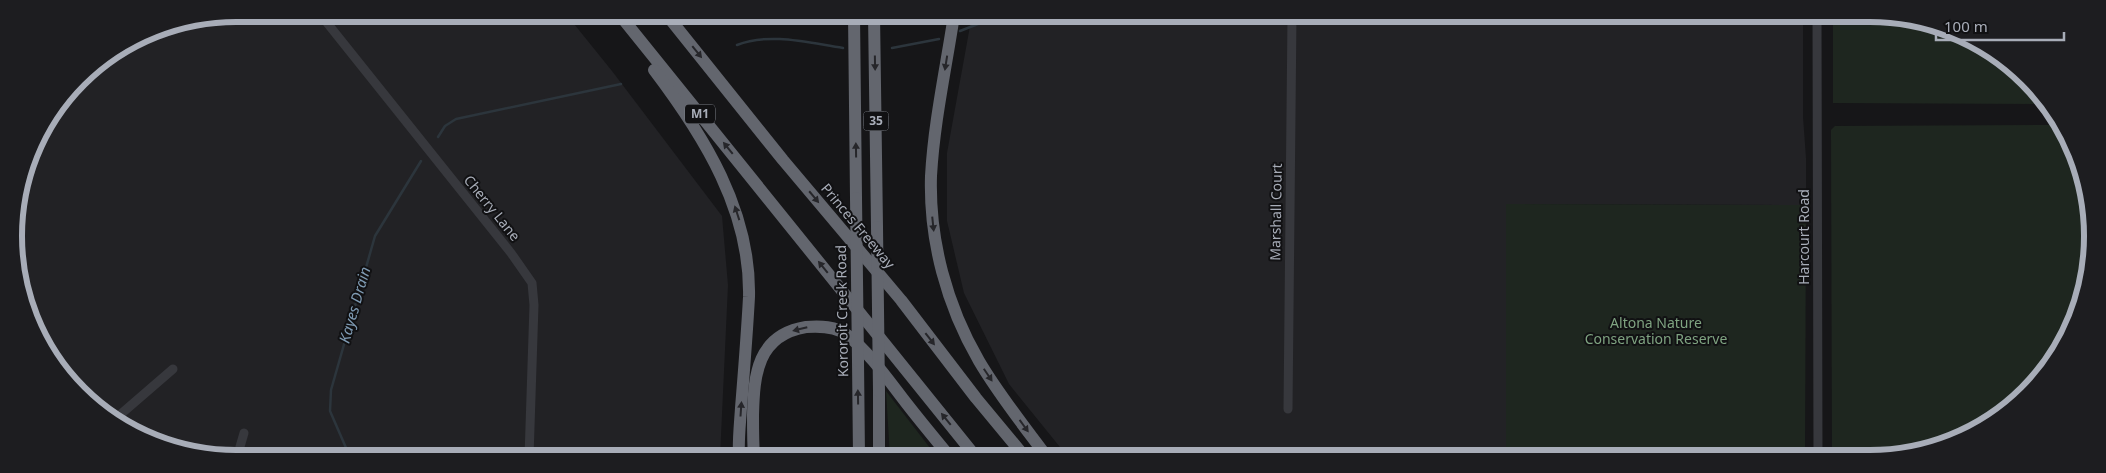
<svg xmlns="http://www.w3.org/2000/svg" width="2106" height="473" font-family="'Noto Sans',sans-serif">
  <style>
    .built { fill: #222225 }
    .green { fill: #1e261f }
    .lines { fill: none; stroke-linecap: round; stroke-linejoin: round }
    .stream { stroke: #2c353c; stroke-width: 2.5 }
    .minor { stroke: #37383d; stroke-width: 9 }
    .highway { stroke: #63666e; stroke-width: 12 }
    .highway-bridge { stroke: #63666e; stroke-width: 12 }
    .oneway { fill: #26262a }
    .labels { text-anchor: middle; stroke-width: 4; stroke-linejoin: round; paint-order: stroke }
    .shield { fill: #111113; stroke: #7b7e86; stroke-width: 1 }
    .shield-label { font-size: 12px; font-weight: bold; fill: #a8adb8 }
    .street-label { font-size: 14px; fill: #a8adb8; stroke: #111113 }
    .park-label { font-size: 14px; fill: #7fa381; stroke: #111113 }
    .water-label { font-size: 15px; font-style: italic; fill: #7f9bb3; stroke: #111113 }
    .rim { fill: none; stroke: #a8adb8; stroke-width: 6 }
  </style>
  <rect width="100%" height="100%" fill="#161618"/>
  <g class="built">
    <polygon points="237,14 566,14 612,71 722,216 728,285 720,457 207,457 125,430 60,372 25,308 14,222 37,138 89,69 152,31"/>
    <polygon points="972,15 1803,16 1803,117 1806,158 1806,205 1506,204 1506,457 1068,457 1009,384 964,293 947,221 947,153"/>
  </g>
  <g class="green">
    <polygon points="1833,16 1899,16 1981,44 2048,104 1833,103"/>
    <polygon points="2058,125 2085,179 2090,266 2069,335 2027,394 1968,436 1898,457 1832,457 1831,130 1835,126"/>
    <polygon points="1506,204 1806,205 1805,457 1506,457"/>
    <polygon points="886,391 937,457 890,457"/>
  </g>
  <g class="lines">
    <g class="stream">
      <polyline points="960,31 1001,15"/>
      <path d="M737 45C770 32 809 43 843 48"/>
      <polyline points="892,48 939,39"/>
      <polyline points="438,137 445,126 456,119 621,84"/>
      <polyline points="350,457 330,411 331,390 375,236 421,161"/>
    </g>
    <g class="minor">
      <polyline points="320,14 511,253 532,283 534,305 529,457"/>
      <polyline points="1817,16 1818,457"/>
      <polyline points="1288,409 1292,15"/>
      <polyline points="114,420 173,369"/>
      <polyline points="237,457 244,433"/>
    </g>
    <g class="highway">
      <polyline points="619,14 976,457"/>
      <polyline points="666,14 783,160 901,300 976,398 1025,457"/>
      <polyline points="854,14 856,198"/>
      <polyline points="874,14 877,227"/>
      <path d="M954 15C946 68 934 122 931 176 929 241 947 306 979 361 999 395 1024 426 1047 457"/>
      <path d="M654 70C704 136 751 211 749 297 747 334 744 371 741 408 740 424 738 441 739 457"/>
      <polyline points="858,361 859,457"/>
      <polyline points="879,391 879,457"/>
      <path d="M754 457C753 443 753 429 753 415 754 375 757 335 806 327 820 326 836 326 847 335 870 353 889 381 907 404 921 422 936 440 950 457"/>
    </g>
    <g class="highway-bridge">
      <polyline points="856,198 858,361"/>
      <polyline points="877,227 879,391"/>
    </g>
  </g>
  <defs><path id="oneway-solid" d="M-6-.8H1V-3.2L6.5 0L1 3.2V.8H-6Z" transform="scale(1.25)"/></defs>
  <g class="oneway">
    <use href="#oneway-solid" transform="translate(697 52) rotate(51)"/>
    <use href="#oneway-solid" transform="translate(875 63) rotate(89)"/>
    <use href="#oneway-solid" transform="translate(946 63) rotate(99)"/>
    <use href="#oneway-solid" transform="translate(728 148) rotate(-129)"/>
    <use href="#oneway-solid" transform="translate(856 150) rotate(-91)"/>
    <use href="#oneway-solid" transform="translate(814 197) rotate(50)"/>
    <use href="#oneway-solid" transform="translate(737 213) rotate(-108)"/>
    <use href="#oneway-solid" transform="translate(933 224) rotate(84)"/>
    <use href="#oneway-solid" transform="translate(823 267) rotate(-129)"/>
    <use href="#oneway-solid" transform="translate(800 329) rotate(166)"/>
    <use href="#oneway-solid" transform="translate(930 339) rotate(52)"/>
    <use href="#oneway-solid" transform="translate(988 375) rotate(56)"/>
    <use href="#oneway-solid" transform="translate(858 397) rotate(-91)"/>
    <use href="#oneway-solid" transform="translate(741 409) rotate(-86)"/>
    <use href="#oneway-solid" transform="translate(946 419) rotate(-129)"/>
    <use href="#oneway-solid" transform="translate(1024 426) rotate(54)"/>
  </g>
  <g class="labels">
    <g class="shield">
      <rect x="685" y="104.5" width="30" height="19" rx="4"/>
      <rect x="863.5" y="111.5" width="25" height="19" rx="4"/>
    </g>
    <g class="shield-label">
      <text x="700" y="118">M1</text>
      <text x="876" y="125">35</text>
    </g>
    <g class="street-label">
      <text transform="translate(492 208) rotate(51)" y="5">Cherry Lane</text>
      <text transform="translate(1276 212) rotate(-89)" y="5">Marshall Court</text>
      <text transform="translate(858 226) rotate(50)" y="5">Princes Freeway</text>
      <text transform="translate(1804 237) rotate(-90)" y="5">Harcourt Road</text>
      <text transform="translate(842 311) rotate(-91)" y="5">Kororoit Creek Road</text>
    </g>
    <g class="park-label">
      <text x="1656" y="328">Altona Nature<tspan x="1656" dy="16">Conservation Reserve</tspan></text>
    </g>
    <g class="water-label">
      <text transform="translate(355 305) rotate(-74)" y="5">Kayes Drain</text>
    </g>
  </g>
  <path d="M0 0H2106V473H0ZM236 22H1870A214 214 0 0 1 2084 236V236A214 214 0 0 1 1870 450H236A214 214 0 0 1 22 236V236A214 214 0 0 1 236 22Z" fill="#1d1d20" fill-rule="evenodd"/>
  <path class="rim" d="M236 22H1870A214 214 0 0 1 2084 236V236A214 214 0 0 1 1870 450H236A214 214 0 0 1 22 236V236A214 214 0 0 1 236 22Z"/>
  <path d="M1936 32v8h128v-8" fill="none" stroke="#a8adb8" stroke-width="2.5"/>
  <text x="1944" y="32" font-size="15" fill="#a8adb8" stroke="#111113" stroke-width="4" paint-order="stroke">100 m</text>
</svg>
